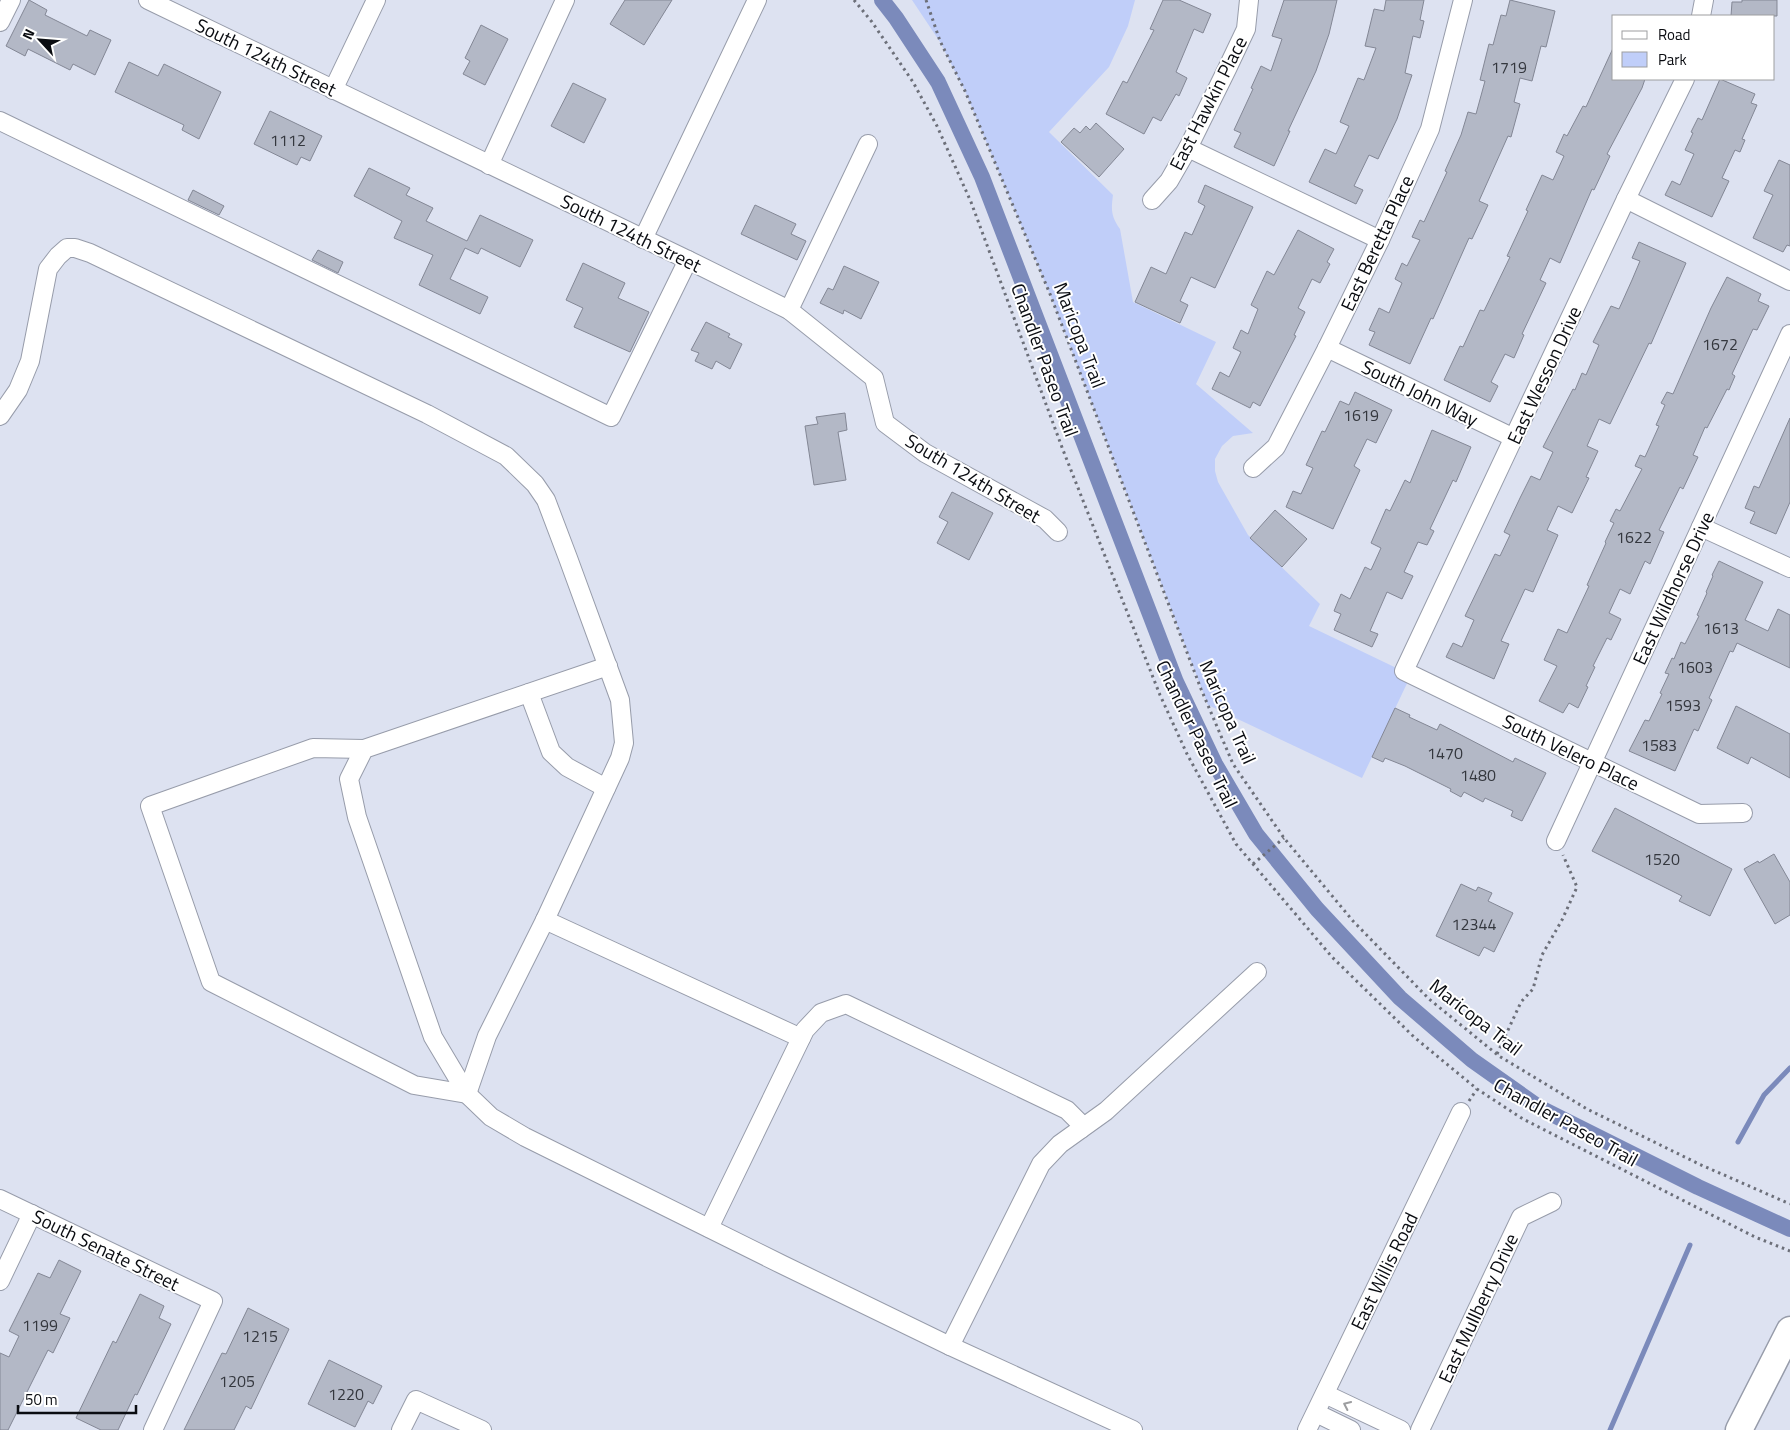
<svg xmlns="http://www.w3.org/2000/svg" width="1790" height="1430" font-family="'Titillium Web',sans-serif">
  <style>
    .green { fill: #c0cef9 }
    .lines { fill: none; stroke-linecap: round; stroke-linejoin: round }
    .stream { stroke: #7b8abb; stroke-width: 5 }
    .canal { stroke: #7b8abb; stroke-width: 16 }
    .building { fill: #b3b8c6; stroke: #838795 }
    .minor-casing { stroke: #979caa; stroke-width: 20 }
    .highway-casing { stroke: #979caa; stroke-width: 29 }
    .path { stroke: #6c6f79; stroke-width: 3; stroke-dasharray: 2.5 4; stroke-linecap: butt }
    .minor { stroke: #fff; stroke-width: 18 }
    .highway { stroke: #fff; stroke-width: 26 }
    .oneway { stroke: #9d9ea0 }
    .labels { text-anchor: middle; stroke-width: 4; stroke-linejoin: round; paint-order: stroke }
    .number-label { font-size: 16px; fill: #34373e }
    .street-label { font-size: 19px; fill: #0a0c11; stroke: #fff }
  </style>
  <rect width="100%" height="100%" fill="#dde2f1"/>
  <path class="green" d="M912 0H1135L1128 26 1109 67 1049 132 1113 195C1111 210 1111 216 1120 229L1133 302 1216 342 1196 384 1253 433 1233 436 1222 446 1215 459V471L1218 482 1248 535 1320 604 1309 626 1411 675 1362 778 1208 705 1050 294 965 91 940 42Z"/>
  <g class="lines">
    <g class="stream">
      <polyline points="1738,1142 1764,1095 1790,1068"/>
      <polyline points="1610,1430 1690,1245"/>
    </g>
    <polyline class="canal" points="882,0 896,18 938,82 982,177 1176,682 1215,764 1256,834 1317,909 1400,998 1472,1060 1540,1108 1698,1187 1790,1229"/>
  </g>
  <g class="building">
    <polygon points="29,0 47,10 45,15 87,36 90,30 111,40 95,75 73,64 70,70 28,49 25,56 6,46"/>
    <polygon points="625,0 672,0 644,45 610,24"/>
    <polygon points="1163,0 1179,0 1211,14 1203,33 1194,29 1176,72 1187,78 1179,96 1176,94 1161,121 1153,117 1144,134 1106,114 1123,81 1127,83 1154,30 1150,29"/>
    <polygon points="1284,0 1337,0 1329,34 1316,71 1288,131 1290,131 1274,166 1234,147 1241,133 1234,130 1253,89 1251,88 1261,66 1271,71 1282,39 1272,36"/>
    <polygon points="1386,0 1424,0 1420,20 1424,21 1420,38 1413,36 1405,73 1412,75 1397,119 1378,159 1369,155 1354,186 1363,190 1356,204 1309,182 1325,149 1336,154 1349,126 1340,122 1358,78 1364,80 1376,48 1365,46 1374,9 1384,11"/>
    <polygon points="1510,0 1555,11 1546,47 1541,46 1532,81 1520,78 1514,102 1520,104 1511,137 1508,136 1479,201 1488,205 1472,239 1469,238 1433,319 1431,318 1410,364 1369,345 1375,332 1369,330 1379,308 1389,313 1402,283 1395,279 1402,263 1407,266 1420,240 1412,237 1420,220 1424,222 1447,172 1445,171 1461,135 1468,112 1476,114 1485,81 1480,80 1489,44 1493,45 1501,15 1506,16"/>
    <polygon points="1742,0 1777,0 1777,16 1731,16 1732,2 1742,2"/>
    <polygon points="481,25 508,39 485,85 463,74 470,61 465,58"/>
    <polygon points="1614,46 1614,79 1645,79 1642,88 1607,154 1610,156 1594,190 1592,189 1560,263 1550,258 1540,280 1546,283 1522,334 1524,335 1514,358 1505,354 1491,382 1498,386 1490,402 1444,380 1460,346 1463,347 1480,310 1484,311 1510,257 1507,256 1528,211 1526,210 1542,175 1553,180 1564,156 1556,152 1564,134 1567,136 1583,106 1586,107"/>
    <polygon points="129,62 158,76 164,64 221,92 199,139 182,130 184,125 115,92"/>
    <polygon points="1720,79 1755,94 1751,103 1757,105 1742,139 1745,140 1740,152 1735,150 1722,178 1729,181 1712,217 1665,195 1672,181 1680,185 1694,154 1685,150 1693,133 1691,132 1698,118 1702,120"/>
    <polygon points="573,83 606,99 584,143 551,126"/>
    <polygon points="270,111 322,136 310,161 301,157 297,165 254,144"/>
    <polygon points="1096,123 1124,149 1099,177 1061,142 1074,128 1080,133 1086,126 1090,130"/>
    <polygon points="1779,160 1790,165 1790,246 1787,245 1783,252 1753,238 1773,195 1764,191"/>
    <polygon points="369,168 410,188 406,195 433,208 426,221 467,241 480,215 533,240 520,267 481,248 478,254 465,248 450,279 488,297 480,314 419,285 433,255 394,238 402,221 354,196"/>
    <polygon points="1205,185 1253,207 1215,288 1191,277 1180,301 1188,305 1180,323 1135,302 1151,267 1166,274 1185,232 1192,235 1205,206 1198,202"/>
    <polygon points="193,190 224,206 219,215 188,200"/>
    <polygon points="755,205 796,224 791,234 806,241 797,260 741,234"/>
    <polygon points="1298,230 1334,249 1327,262 1330,264 1320,283 1312,279 1298,308 1305,312 1294,335 1296,336 1260,406 1253,402 1250,408 1212,389 1220,372 1229,377 1241,352 1233,348 1241,330 1248,334 1258,309 1251,305 1267,271 1274,275"/>
    <polygon points="1639,242 1686,263 1651,344 1649,343 1610,424 1599,419 1587,446 1598,451 1586,477 1589,478 1572,513 1558,506 1547,530 1558,535 1533,592 1525,589 1501,641 1509,644 1494,679 1446,657 1453,643 1462,647 1474,620 1465,616 1495,554 1500,556 1510,535 1504,532 1520,498 1531,476 1540,480 1553,452 1543,447 1573,389 1575,390 1582,373 1586,375 1599,345 1593,342 1611,306 1619,309 1632,280 1640,261 1632,258"/>
    <polygon points="318,250 343,262 338,273 312,260"/>
    <polygon points="583,263 625,283 618,298 649,312 630,352 574,327 583,308 566,300"/>
    <polygon points="844,266 879,282 861,319 844,310 843,314 820,303 828,288 833,290"/>
    <polygon points="1727,277 1761,294 1758,301 1769,306 1757,330 1753,329 1732,374 1735,376 1729,390 1727,389 1707,428 1705,427 1693,455 1698,457 1683,489 1680,487 1659,530 1664,532 1650,564 1645,561 1630,594 1620,589 1609,613 1621,619 1611,640 1607,638 1593,666 1595,667 1586,686 1588,687 1578,708 1569,703 1563,713 1539,701 1557,666 1544,660 1558,629 1567,633 1589,586 1587,585 1606,543 1605,542 1614,523 1610,521 1616,509 1620,511 1642,469 1635,466 1640,455 1645,457 1659,426 1656,425 1665,405 1661,403 1667,392 1673,394 1711,308"/>
    <polygon points="706,322 730,334 728,337 742,344 730,369 716,361 712,369 695,361 699,353 691,350"/>
    <polygon points="1355,392 1392,410 1376,443 1367,439 1354,466 1360,470 1333,529 1286,507 1293,491 1301,494 1313,468 1306,465 1322,431 1325,432 1340,401 1349,405"/>
    <polygon points="845,413 847,430 838,432 846,480 814,485 805,426 818,424 816,417"/>
    <polygon points="1790,418 1790,502 1776,534 1750,523 1755,512 1745,508 1754,486 1759,488"/>
    <polygon points="1432,430 1471,447 1456,482 1453,480 1430,529 1434,531 1427,545 1418,542 1404,572 1413,576 1402,599 1387,592 1370,631 1378,634 1372,647 1334,630 1341,614 1334,611 1341,594 1350,599 1365,567 1371,570 1381,548 1371,543 1386,509 1390,511 1405,480 1410,483"/>
    <polygon points="952,492 993,513 969,560 937,543 948,522 939,517"/>
    <polygon points="1275,510 1307,539 1282,567 1250,538"/>
    <polygon points="1719,561 1763,582 1745,620 1768,631 1778,609 1790,615 1790,668 1737,643 1733,652 1730,651 1709,698 1712,700 1698,731 1694,729 1675,771 1629,751 1645,720 1649,721 1662,694 1660,693 1669,674 1665,673 1672,658 1674,659 1681,642 1685,644 1699,616 1697,615 1707,593 1706,592 1713,576 1712,575"/>
    <polygon points="1736,706 1790,734 1790,778 1751,757 1748,764 1717,748"/>
    <polygon points="1395,708 1410,715 1409,717 1437,730 1440,724 1513,762 1515,758 1546,773 1522,821 1511,816 1513,811 1485,798 1483,802 1464,792 1461,797 1450,791 1451,789 1405,766 1385,758 1383,762 1372,757"/>
    <polygon points="1615,808 1732,869 1710,916 1679,901 1682,896 1592,851"/>
    <polygon points="1774,854 1790,882 1790,915 1775,924 1744,869 1758,861 1759,863"/>
    <polygon points="1461,884 1476,891 1478,887 1492,893 1488,901 1513,913 1494,952 1484,947 1479,956 1436,936"/>
    <polygon points="59,1260 81,1271 60,1314 70,1318 53,1353 48,1350 8,1430 0,1430 0,1353 9,1357 19,1336 9,1331 38,1273 50,1278"/>
    <polygon points="140,1294 164,1306 159,1318 171,1324 137,1395 135,1394 118,1430 101,1430 76,1418 113,1341 116,1343"/>
    <polygon points="248,1308 289,1329 251,1409 246,1406 234,1430 184,1430 222,1353 226,1354"/>
    <polygon points="329,1360 382,1386 373,1404 368,1401 355,1427 308,1404"/>
  </g>
  <g class="lines">
    <defs>
      <g id="minor">
        <polyline points="148,0 688,260 789,310 874,378 885,423 925,453 1045,519 1058,532"/>
        <polyline points="1701,16 1704,0"/>
        <polyline points="0,22 11,0"/>
        <polyline points="1685,79 1626,199 1404,671 1699,814 1743,813"/>
        <polyline points="333,90 376,0"/>
        <polyline points="0,121 611,417 688,260"/>
        <polyline points="1188,148 1380,240"/>
        <polyline points="489,165 565,0"/>
        <polyline points="1626,199 1790,281"/>
        <polyline points="1152,200 1169,181 1188,148 1227,69 1246,29 1249,0"/>
        <polyline points="643,239 757,0"/>
        <polyline points="789,310 868,144"/>
        <polyline points="1327,348 1514,438"/>
        <polyline points="0,416 18,390 30,361 48,269 58,256 67,248 75,248 90,253 427,414 506,456 535,484 546,500 568,558 620,700 624,743 620,758 545,920 487,1036 467,1094 414,1085 211,982 150,806 313,748 364,749"/>
        <polyline points="1253,468 1276,447 1327,348 1380,240 1430,129 1463,0"/>
        <polyline points="1701,527 1790,568"/>
        <polyline points="608,666 364,749 349,779 357,817 433,1037 467,1094 491,1117 525,1137 783,1265 950,1346 1133,1430"/>
        <polyline points="529,693 551,752 567,767 606,788"/>
        <polyline points="1556,841 1790,334"/>
        <polyline points="545,920 801,1038"/>
        <polyline points="0,1199 213,1301 153,1430"/>
        <polyline points="709,1228 805,1030 821,1013 846,1004 1067,1110 1079,1122 1081,1129"/>
        <polyline points="0,1281 32,1214"/>
        <polyline points="950,1346 1041,1164 1060,1144 1106,1111 1257,972"/>
        <polyline points="1325,1394 1401,1430"/>
        <polyline points="1316,1413 1351,1430"/>
        <polyline points="401,1430 416,1400 482,1430"/>
        <polyline points="1307,1430 1461,1112"/>
        <polyline points="1420,1430 1521,1217 1552,1202"/>
      </g>
      <polyline id="highway" points="1739,1430 1790,1330"/>
    </defs>
    <use href="#minor" class="minor-casing"/>
    <use href="#highway" class="highway-casing"/>
    <g class="path">
      <polyline points="854,0 872,22 913,82 937,126 971,202 1063,450 1160,695 1187,754 1236,844 1332,957 1414,1037 1477,1089 1523,1119 1755,1237 1790,1251"/>
      <polyline points="926,0 940,41 965,91 1050,294 1201,689 1233,764 1284,838 1353,921 1429,999 1499,1056 1587,1109 1699,1164 1790,1204"/>
      <polyline points="1253,864 1284,838"/>
      <polyline points="1497,1054 1521,1002 1533,989 1542,955 1562,920 1577,887 1563,855"/>
      <polyline points="1469,1101 1477,1089"/>
    </g>
    <use href="#minor" class="minor"/>
    <use href="#highway" class="highway"/>
  </g>
  <defs><path id="oneway-chevron" d="M-2-3.5L2.5 0L-2 3.5" fill="none" stroke-width="1.6" stroke-linecap="round" stroke-linejoin="round" transform="scale(1.25)"/></defs>
  <use class="oneway" href="#oneway-chevron" transform="translate(1347 1405) rotate(-155)"/>
  <g class="labels">
    <g class="number-label">
      <text x="1509" y="73">1719</text>
      <text x="288" y="146">1112</text>
      <text x="1720" y="350">1672</text>
      <text x="1361" y="421">1619</text>
      <text x="1634" y="543">1622</text>
      <text x="1721" y="634">1613</text>
      <text x="1695" y="673">1603</text>
      <text x="1683" y="711">1593</text>
      <text x="1659" y="751">1583</text>
      <text x="1445" y="759">1470</text>
      <text x="1478" y="781">1480</text>
      <text x="1662" y="865">1520</text>
      <text x="1474" y="930">12344</text>
      <text x="40" y="1331">1199</text>
      <text x="260" y="1342">1215</text>
      <text x="237" y="1387">1205</text>
      <text x="346" y="1400">1220</text>
    </g>
    <g class="street-label">
      <text transform="translate(266 57) rotate(26)" y="7">South 124th Street</text>
      <text transform="translate(1208 103) rotate(-63)" y="7">East Hawkin Place</text>
      <text transform="translate(631 233) rotate(26)" y="7">South 124th Street</text>
      <text transform="translate(1377 243) rotate(-65)" y="7">East Beretta Place</text>
      <text transform="translate(1080 335) rotate(69)" y="7">Maricopa Trail</text>
      <text transform="translate(1045 360) rotate(70)" y="7">Chandler Paseo Trail</text>
      <text transform="translate(1544 375) rotate(-65)" y="7">East Wesson Drive</text>
      <text transform="translate(1420 393) rotate(26)" y="7">South John Way</text>
      <text transform="translate(973 478) rotate(31)" y="7">South 124th Street</text>
      <text transform="translate(1673 588) rotate(-65)" y="7">East Wildhorse Drive</text>
      <text transform="translate(1228 712) rotate(66)" y="7">Maricopa Trail</text>
      <text transform="translate(1197 734) rotate(64)" y="7">Chandler Paseo Trail</text>
      <text transform="translate(1571 752) rotate(26)" y="7">South Velero Place</text>
      <text transform="translate(1476 1017) rotate(38)" y="7">Maricopa Trail</text>
      <text transform="translate(1566 1122) rotate(29)" y="7">Chandler Paseo Trail</text>
      <text transform="translate(106 1250) rotate(26)" y="7">South Senate Street</text>
      <text transform="translate(1384 1271) rotate(-64)" y="7">East Willis Road</text>
      <text transform="translate(1478 1308) rotate(-65)" y="7">East Mullberry Drive</text>
    </g>
  </g>
  <rect x="1612" y="15" width="162" height="65" fill="#ffffff" stroke="#9d9ea0"/>
  <rect x="1622" y="31" width="25" height="8" fill="#ffffff" stroke="#9d9ea0"/>
  <text x="1658" y="40" font-size="15" fill="#0a0c11">Road</text>
  <rect x="1622" y="52" width="25" height="15" fill="#c0cef9" stroke="#9d9ea0"/>
  <text x="1658" y="65" font-size="15" fill="#0a0c11">Park</text>
  <g transform="translate(40 40) rotate(296)" stroke="#ffffff" stroke-width="4" paint-order="stroke">
  <path d="M0-4L9 19L0 12L-9 19Z" fill="#0a0c11"/>
  <text y="-8" font-size="14" font-weight="bold" text-anchor="middle" fill="#0a0c11">N</text>
  </g>
  <path d="M18 1405v8h118v-8" fill="none" stroke="#0a0c11" stroke-width="2.5"/>
  <text x="25" y="1405" font-size="15" fill="#0a0c11" stroke="#ffffff" stroke-width="4" paint-order="stroke">50 m</text>
</svg>
